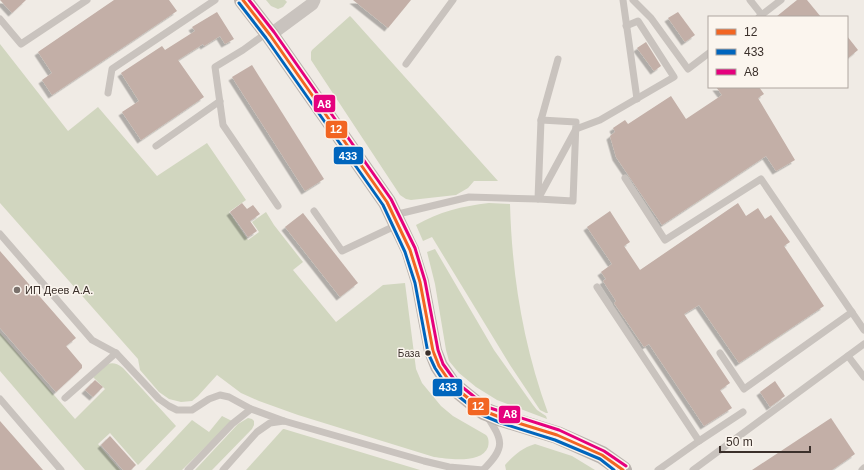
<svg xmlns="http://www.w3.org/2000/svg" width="864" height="470" font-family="Arial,sans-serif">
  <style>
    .green { fill: #d1d6bf }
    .building { fill: #c3afa7; filter: url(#shadow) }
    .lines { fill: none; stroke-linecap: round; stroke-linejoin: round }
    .lane { stroke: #c9c3be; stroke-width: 7 }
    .street { stroke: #c9c3be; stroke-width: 13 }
    .secondary { stroke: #bab3ae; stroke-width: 18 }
    .bus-1-casing { stroke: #fbf5ee; stroke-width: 6 }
    .bus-2-casing { stroke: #fbf5ee; stroke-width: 6 }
    .bus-3-casing { stroke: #fbf5ee; stroke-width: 6 }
    .bus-1 { stroke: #f26522; stroke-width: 3 }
    .bus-2 { stroke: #0065bd; stroke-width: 3 }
    .bus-3 { stroke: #e5007d; stroke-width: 3 }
    .poi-dot { fill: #7a716c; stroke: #fbf5ee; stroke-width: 1.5 }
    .bus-dot { fill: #3b302b; stroke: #fbf5ee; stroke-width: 1.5 }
    .labels { text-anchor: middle; stroke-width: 3; stroke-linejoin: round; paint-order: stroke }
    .bus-label { font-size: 10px; fill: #3b302b; stroke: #fbf5ee; text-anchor: end }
    .poi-label { font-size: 11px; fill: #3b302b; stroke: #fbf5ee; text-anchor: start }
    .line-badge { stroke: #fbf5ee; stroke-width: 1.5 }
    .badge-label { font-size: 11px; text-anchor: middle; font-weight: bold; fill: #fff }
  </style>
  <defs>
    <filter id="shadow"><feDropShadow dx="-3.5" dy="3.5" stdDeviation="0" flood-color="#0004"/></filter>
  </defs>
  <rect width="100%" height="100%" fill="#f0ebe5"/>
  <g class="green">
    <polygon points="266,0 285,0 287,2 283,7 278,9 271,6"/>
    <polygon points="350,16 352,18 498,181 474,181 468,188 456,195 411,200 406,199 400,195 311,60 311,52 312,50"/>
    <path d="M0 44 68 131 98 107 157 176 207 143 246 200 229 212 248 240 259 232 252 222 266 212 274 225 303 262 293 270 336 322 383 285 405 283 416 369 422 383 441 406 453 416 486 435C489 438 489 443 488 447 482 464 448 459 434 457L298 415 259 401 241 393 217 375 198 396 192 401 181 402 169 399 159 392 140 370 138 359 0 203Z"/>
    <path d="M489 203 510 204C512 276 523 344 548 413H546L540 410 510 365 432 237 423 241 416 225C439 212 462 206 489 203Z"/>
    <polygon points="435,249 494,350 533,405 537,410 546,416 547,419 497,400 476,387 459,373 449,361 446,350 435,284 427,252"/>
    <path d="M0 333 75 419 105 389 93 377C104 367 109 357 123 368L176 426 138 465 110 433 98 444 120 470H85L0 371Z"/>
    <polygon points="222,416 232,421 182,470 145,470 192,420 209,432"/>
    <polygon points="248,418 252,419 254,421 254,425 252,429 212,470 195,470 238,424"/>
    <polygon points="283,429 284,429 420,470 246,470"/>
    <path d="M535 444 572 456 595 470H506L505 465C514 455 522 448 535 444Z"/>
  </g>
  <g class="building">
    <polygon points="0,0 26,0 12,13"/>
    <polygon points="114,0 169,0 177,11 52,95 42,80 52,73 38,52"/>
    <polygon points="353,0 411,0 388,28"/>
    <polygon points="797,0 807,0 821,17 776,17"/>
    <polygon points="217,12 234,39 225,44 220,36 204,46 203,44 178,60 204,97 141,140 122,112 139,101 121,73 162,46 165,50 195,31 192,27"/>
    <polygon points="678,12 695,35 685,42 668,18"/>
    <polygon points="847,36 858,50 847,59"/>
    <polygon points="646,42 661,66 654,71 637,48"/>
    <polygon points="252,65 324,179 305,191 232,77"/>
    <polygon points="716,87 759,87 764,94 758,98 795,160 776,171 766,156 662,225 616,157 610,136 615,132 613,128 625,120 628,124 671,96 686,119 722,95"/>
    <polygon points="242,203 247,209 253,205 260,214 250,221 257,231 248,237 230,212"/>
    <polygon points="738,203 746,216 758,208 765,219 771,215 790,242 784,246 824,306 739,363 699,305 684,314 730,383 720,390 732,408 704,426 649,344 644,347 614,303 616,301 603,281 606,279 601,272 612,264 587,227 610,211 630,242 624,246 640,270"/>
    <polygon points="303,213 358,283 340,297 285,227"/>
    <polygon points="0,251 76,338 66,346 82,365 82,368 56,392 0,328"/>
    <polygon points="95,380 103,387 93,397 85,390"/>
    <polygon points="775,381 785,396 770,407 760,392"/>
    <polygon points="831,418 855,454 832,470 752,470"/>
    <polygon points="0,421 43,470 0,470"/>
    <polygon points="110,436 136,465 131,470 123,470 101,445"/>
  </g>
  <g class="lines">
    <g class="lane">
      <polyline points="623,0 637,99"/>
      <polyline points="633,0 651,18 688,69 709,53"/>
      <polyline points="750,0 762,15"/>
      <polyline points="759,17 781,0"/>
      <polyline points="0,19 21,44 87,0"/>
      <polyline points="268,32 243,50 215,67 223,125 278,206"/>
      <polyline points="406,64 453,0"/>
      <polyline points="108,93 112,69 215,0"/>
      <polygon points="541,120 576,122 573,201 538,199"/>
      <polyline points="541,120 558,59"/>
      <polyline points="156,146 220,101"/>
      <polyline points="625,178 665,240 761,179 864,330"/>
      <polyline points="314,211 342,251 397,225"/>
      <polyline points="394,215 469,197 538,199 576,129 600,120 674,77 638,21 626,26"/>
      <polyline points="0,234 92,340 116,353 159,399 169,406 177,410 192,410 209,399 220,395 229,397 251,409"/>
      <polyline points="597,287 699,441 658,470"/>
      <polyline points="720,353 744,389 852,312"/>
      <polyline points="848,356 864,377"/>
      <polyline points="65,398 116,353"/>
      <polyline points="0,399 61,470"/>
      <polyline points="699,441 743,412"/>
      <polyline points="188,470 232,424 251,409 284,421"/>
      <polyline points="223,470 257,432 270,423 284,421 424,461 449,467 483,470"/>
      <path d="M483 470C506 447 503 441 487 416"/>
      <polyline points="693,470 864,344"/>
      <polyline points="862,470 864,468"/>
    </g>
    <polyline class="street" points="270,35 312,4 314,0"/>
    <polyline class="secondary" points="243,0 270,35 387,202 410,250 420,282 433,351 439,366 452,385 484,411 502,418 557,435 602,455 623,470"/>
    <defs>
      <polyline id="bus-1" points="243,0 270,35 387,202 410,250 420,282 433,351 439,366 452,385 484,411 502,418 557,435 602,455 623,470"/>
      <polyline id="bus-2" points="239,3 266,38 383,205 405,252 415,283 428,353 435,368 448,388 482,415 501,423 555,440 600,459 614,470"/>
      <polyline id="bus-3" points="249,0 274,32 391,199 415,248 425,281 438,350 443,364 456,382 487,407 559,430 604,451 626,466"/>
    </defs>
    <use href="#bus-1" class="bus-1-casing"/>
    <use href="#bus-2" class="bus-2-casing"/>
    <use href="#bus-3" class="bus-3-casing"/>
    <use href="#bus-1" class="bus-1"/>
    <use href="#bus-2" class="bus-2"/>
    <use href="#bus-3" class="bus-3"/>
  </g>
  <circle class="poi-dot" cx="17" cy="290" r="4"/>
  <circle class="bus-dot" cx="428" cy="353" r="3.5"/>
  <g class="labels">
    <g class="bus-label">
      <text x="420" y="357">База</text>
    </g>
    <g class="poi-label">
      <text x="25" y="294">ИП Деев А.А.</text>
    </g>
  </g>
  <g class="line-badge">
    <rect x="313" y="94" width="23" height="19" rx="4" fill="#e5007d"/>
    <rect x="325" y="120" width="23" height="19" rx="4" fill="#f26522"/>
    <rect x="333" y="146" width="31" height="19" rx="4" fill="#0065bd"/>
    <rect x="432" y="378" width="31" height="19" rx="4" fill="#0065bd"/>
    <rect x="467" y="397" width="23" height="19" rx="4" fill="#f26522"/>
    <rect x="498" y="405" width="23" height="19" rx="4" fill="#e5007d"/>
  </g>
  <g class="badge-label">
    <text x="324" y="108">А8</text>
    <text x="336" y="133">12</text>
    <text x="348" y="160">433</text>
    <text x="448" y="391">433</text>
    <text x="478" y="410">12</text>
    <text x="510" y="418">А8</text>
  </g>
  <rect x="708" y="16" width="140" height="72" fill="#fbf5ee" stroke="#aea6a0"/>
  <rect x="716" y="29" width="20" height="6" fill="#f26522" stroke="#aea6a0"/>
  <text x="744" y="36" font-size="12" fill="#3b302b">12</text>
  <rect x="716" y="49" width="20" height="6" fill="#0065bd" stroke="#aea6a0"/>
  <text x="744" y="56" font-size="12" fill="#3b302b">433</text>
  <rect x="716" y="69" width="20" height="6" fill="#e5007d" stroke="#aea6a0"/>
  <text x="744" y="76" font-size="12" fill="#3b302b">А8</text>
  <path d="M720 446v6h90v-6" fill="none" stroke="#3b302b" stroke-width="2"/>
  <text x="726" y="446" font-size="12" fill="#3b302b" stroke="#fbf5ee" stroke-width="3" paint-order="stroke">50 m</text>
</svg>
